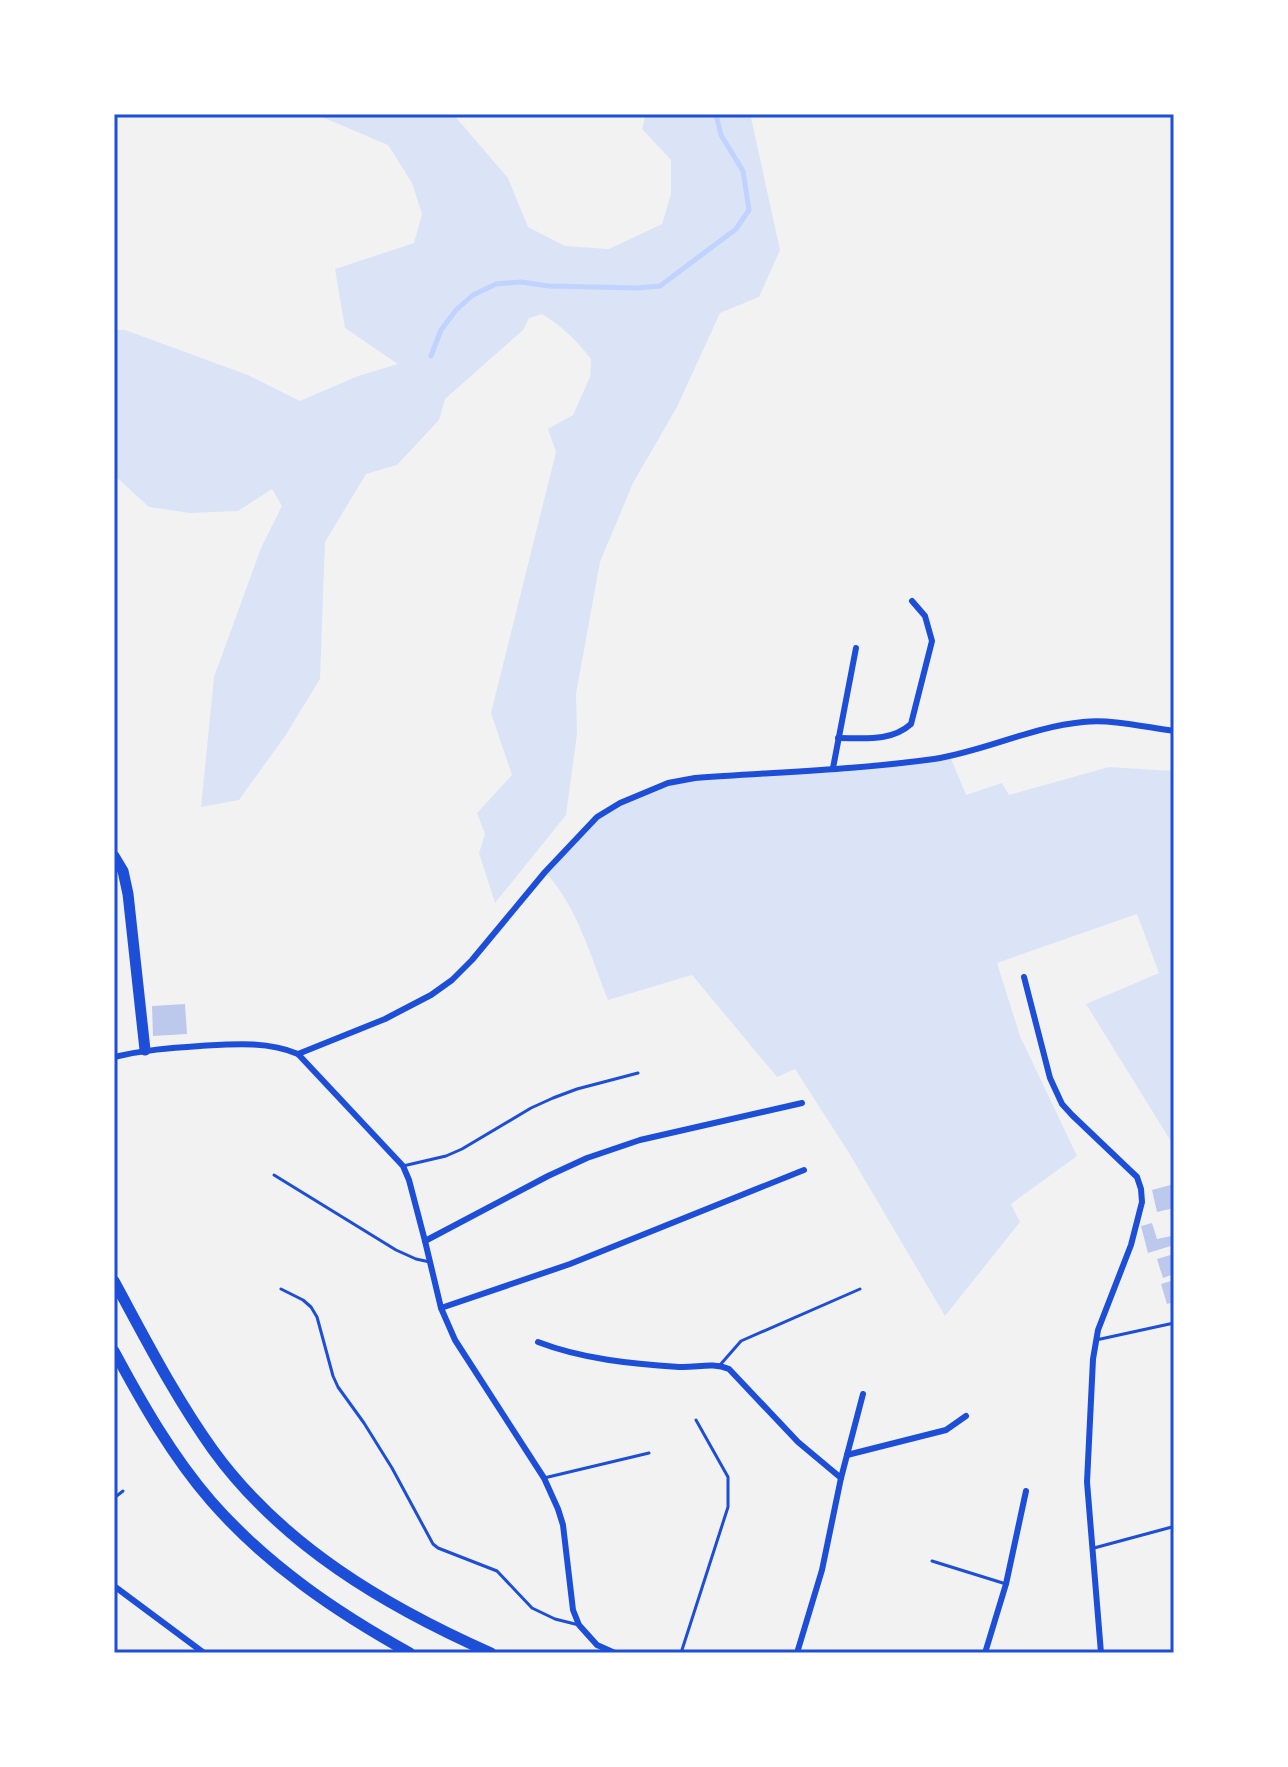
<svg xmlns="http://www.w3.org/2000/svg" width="1288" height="1767" font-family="'Alegreya Sans',sans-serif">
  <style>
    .green { fill: #dbe4f7 }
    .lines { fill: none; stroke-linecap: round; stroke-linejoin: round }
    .stream { stroke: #bfd3fe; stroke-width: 5 }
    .building { fill: #bdc9ec }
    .service { stroke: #1d4ed8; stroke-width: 3 }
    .minor { stroke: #1d4ed8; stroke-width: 6 }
    .trunk { stroke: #1d4ed8; stroke-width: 11 }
    .neatline { fill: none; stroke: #1d4ed8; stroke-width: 3 }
  </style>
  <rect width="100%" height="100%" fill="#f2f2f2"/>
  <g class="green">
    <path d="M315 114H453L508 178 528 227 565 246 609 249 662 224 671 194V160L642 129 646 114H750L752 122 780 250 759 297 720 313 677 407 633 483 600 562 576 694 577 734 566 815 495 903 479 853 485 834 477 813 512 775 491 713 556 452 548 429 573 415 590 377 591 359C577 341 562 326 542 314L529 318 523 330 445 399 439 420 397 465 366 474 325 542 320 679 285 736 239 800 201 807 214 677 261 548 282 506 272 489 238 511 190 513 149 507 114 475V330H125L248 375 300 401 358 376 398 364 345 328 335 269 414 243 422 214 412 183 388 145Z"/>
    <path d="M950 756 966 795 1002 783 1009 795 1109 767 1174 771V1143H1172L1086 1004 1159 973 1137 914 997 963 1020 1036 1077 1156 1011 1204 1020 1222 945 1316 849 1153 795 1069 777 1077 692 975 608 1000C591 957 577 906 545 872L597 817 668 783 897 763Z"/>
  </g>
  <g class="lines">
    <polyline class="stream" points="431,356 441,330 456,310 473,295 496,284 521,282 549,286 637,288 660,286 736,229 749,210 743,171 721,135 716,114"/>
  </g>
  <g class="building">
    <polygon points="185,1004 187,1034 153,1036 152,1006"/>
    <polygon points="1174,1184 1174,1208 1157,1212 1152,1190"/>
    <polygon points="1152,1223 1157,1239 1171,1236 1174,1245 1148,1253 1141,1226"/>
    <polygon points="1174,1254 1174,1274 1163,1278 1157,1259"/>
    <polygon points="1174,1280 1174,1302 1167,1304 1161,1284"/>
  </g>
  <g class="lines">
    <g class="service">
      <polyline points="403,1166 446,1156 462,1149 531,1108 553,1098 577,1089 638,1073"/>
      <polyline points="274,1175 396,1250 416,1259 430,1262"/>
      <polyline points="281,1289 303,1300 311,1307 317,1317 333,1376 338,1387 364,1423 392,1468 433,1544 438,1548 497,1571 532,1608 555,1619 579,1625"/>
      <polyline points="1096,1340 1174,1323"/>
      <polyline points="720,1365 741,1341 860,1289"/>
      <polyline points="544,1478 649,1453"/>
      <polyline points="114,1498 123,1491"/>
      <polyline points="1094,1548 1172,1527"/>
      <polyline points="932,1561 1006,1584"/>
      <polyline points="681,1653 728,1507 728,1477 696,1420"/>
    </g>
    <g class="minor">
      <path d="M838 738C864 738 891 742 911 724L932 641 925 616 912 601"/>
      <polyline points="833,768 856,648"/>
      <polyline points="1024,977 1050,1078 1062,1104 1072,1115 1137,1177 1141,1189 1142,1202 1131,1245 1098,1330 1093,1359 1087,1482 1101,1653"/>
      <path d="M298 1054 385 1019 431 995 452 980 472 960 545 872 597 817 620 803 668 783 695 778C774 772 855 770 934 759 985 751 1031 727 1083 722 1113 719 1144 727 1174 731"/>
      <path d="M114 1057C144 1050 169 1048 200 1046 234 1044 267 1041 298 1054L403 1166 409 1180 425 1241 441 1308 455 1340 544 1478 558 1509 563 1525 573 1610 579 1625 597 1645 615 1653"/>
      <polyline points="425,1241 548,1176 587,1158 640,1140 802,1103"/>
      <polyline points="441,1308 570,1264 804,1170"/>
      <path d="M538 1342C582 1359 632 1364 679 1367 697 1368 712 1362 729 1369L798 1442 841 1478"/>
      <polyline points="847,1455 946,1430 966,1416"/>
      <polyline points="114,1586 204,1653"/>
      <polyline points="797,1653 822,1570 841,1478 863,1394"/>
      <polyline points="985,1653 1006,1584 1026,1491"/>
    </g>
    <g class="trunk">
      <polyline points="114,856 123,871 128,894 145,1050"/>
      <path d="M114 1281C145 1338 175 1397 213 1450 282 1545 385 1606 491 1653"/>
      <path d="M114 1351C142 1403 172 1456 211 1501 267 1565 336 1612 410 1653"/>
    </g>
  </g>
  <rect width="1288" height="1767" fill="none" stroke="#ffffff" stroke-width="232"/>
  <rect x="116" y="116" width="1056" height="1535" class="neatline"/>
</svg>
